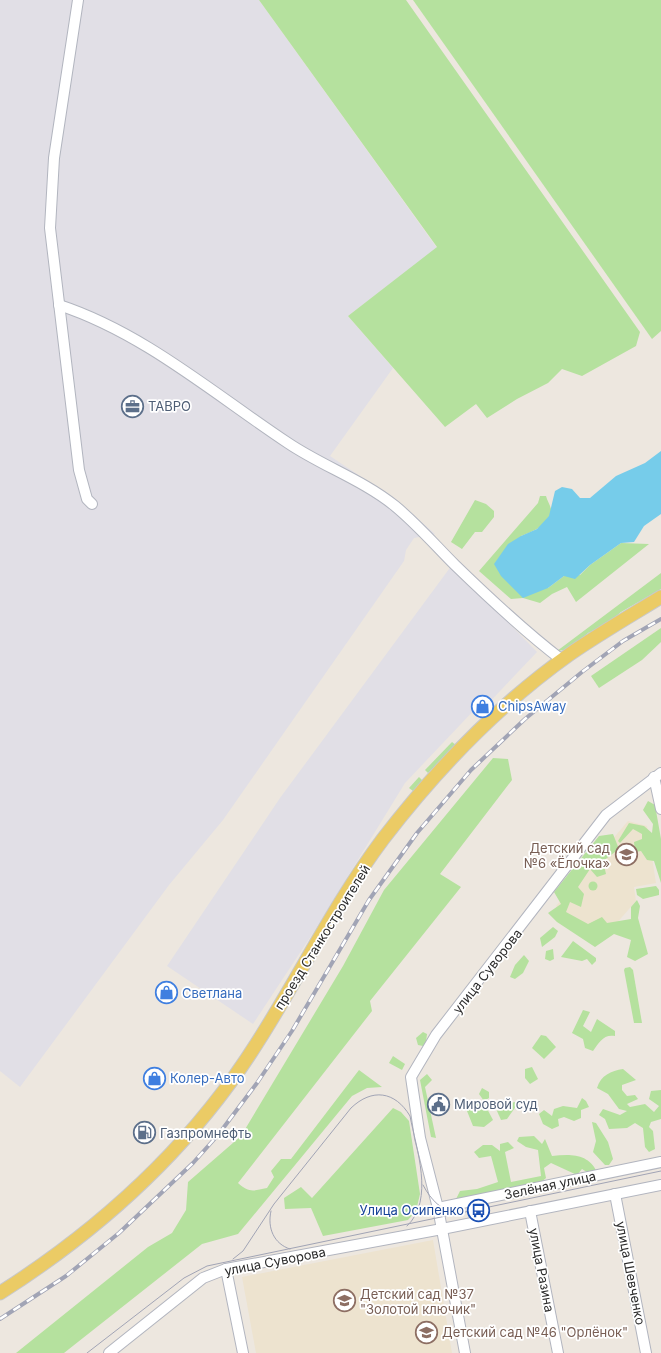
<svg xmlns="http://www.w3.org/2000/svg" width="661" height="1353" font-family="Inter,sans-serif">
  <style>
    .industrial { fill: #e1dfe6 }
    .education { fill: #ede3cf }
    .green { fill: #b5e19e }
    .water { fill: #76ccea }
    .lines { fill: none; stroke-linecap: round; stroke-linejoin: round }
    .minor-casing { stroke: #b2b5bf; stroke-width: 12 }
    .major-casing { stroke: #c8c8c8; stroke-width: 15 }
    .minor { stroke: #fff; stroke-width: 10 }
    .major { stroke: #ebcb65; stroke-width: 13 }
    .tram { stroke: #a1a4b5; stroke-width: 1 }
    .rail-casing { stroke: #a1a4b5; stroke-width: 4 }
    .rail { stroke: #fff; stroke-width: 2.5; stroke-dasharray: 8; stroke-linecap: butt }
    .labels { text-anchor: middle; stroke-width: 3.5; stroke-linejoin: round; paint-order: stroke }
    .service-label { font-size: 13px; fill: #4e5e75; stroke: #fff; text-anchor: start }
    .shop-label { font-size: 13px; fill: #366cbe; stroke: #fff; text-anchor: start }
    .education-label { font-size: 13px; fill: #785e54; stroke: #fff; text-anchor: start }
    .street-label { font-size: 13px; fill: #2c2c2c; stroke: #fff }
    .transit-label { font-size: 13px; fill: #164399; stroke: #fff; text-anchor: end }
  </style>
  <rect width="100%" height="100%" fill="#ede7df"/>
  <g class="industrial">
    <polygon points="0,0 259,0 437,248 348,316 393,368 330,456 400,503 435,534 414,538 406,550 404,561 223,820 169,885 20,1087 0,1071"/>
    <polygon points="452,565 537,652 482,710 478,706 405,783 313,933 253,1024 167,966 280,798"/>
  </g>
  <g class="education">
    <polygon points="628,821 647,826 656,883 634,887 636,901 601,941 556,906"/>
    <polygon points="433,1240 452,1353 256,1353 242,1277"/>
  </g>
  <g class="green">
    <polygon points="259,0 406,0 640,332 636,346 582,376 562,369 548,383 517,399 487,418 476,404 445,427 348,316 437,247"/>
    <polygon points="413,0 661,0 661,331 652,339"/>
    <path d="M540 496H546C547 500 550 505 551 509 552 524 532 532 521 536L548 588 564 576 580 575 590 565 621 543 649 544 576 602 567 587 552 594 540 603 523 598 511 599 479 571 538 503Z"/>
    <polygon points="475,500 486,504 494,511 494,517 482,532 475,532 462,549 451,542"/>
    <polygon points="661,573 661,589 621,612 607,624 588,633 580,640 564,650 557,651"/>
    <polygon points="661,628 661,642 642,660 599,688 591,676"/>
    <polygon points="452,742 456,745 428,773 425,770"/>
    <path d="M493 758 508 759 512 780 440 874 461 887 370 1001 372 1011 238 1183C249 1193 253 1191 267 1188L274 1177 271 1171 281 1159H291L359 1070 382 1087 367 1088 352 1096 238 1234 202 1244 64 1353H16L148 1247 172 1233 186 1210 188 1182 241 1136 343 966 384 890Z"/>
    <polygon points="419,777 423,781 413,791 409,788"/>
    <polygon points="648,801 655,805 661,839 661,883 654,861 647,860 641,851 635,852 634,842 642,839 642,834 633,829 620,843 618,841 629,823 644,826 652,833 653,824 643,810"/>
    <polygon points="613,834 619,849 603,861 606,874 597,877 590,869 578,887 584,894 581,907 570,902 566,912 588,924 602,917 607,923 631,919 631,907 637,900 640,906 638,918 648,954 635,961 627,957 631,940 614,934 595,947 557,922 548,913 561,904 554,892 599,836"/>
    <circle cx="593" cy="886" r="4.5"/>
    <polygon points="656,886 659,890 659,895 643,899 637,895 636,889"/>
    <polygon points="553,927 558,931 555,937 542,947 540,938"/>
    <polygon points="573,941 596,958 596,961 592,965 587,959 582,961 561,957"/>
    <polygon points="553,949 554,959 550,961 545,959 546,951"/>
    <polygon points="524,955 529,961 523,973 515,979 510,977 515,965"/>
    <polygon points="630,967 633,970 642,1023 634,1023 624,970 625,968"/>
    <path d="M583 1010 590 1012 583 1026 591 1032 597 1019 615 1031V1036C603 1034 599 1043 593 1051L585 1048 583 1039 572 1033Z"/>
    <polygon points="423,1032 427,1034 426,1042 423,1046 418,1045 416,1038"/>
    <polygon points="541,1035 546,1036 556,1047 544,1059 532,1048"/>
    <polygon points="393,1056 405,1064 402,1070 389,1063"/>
    <polygon points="532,1067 538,1079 530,1084 525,1078 525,1069"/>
    <path d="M623 1069 636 1080 622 1085V1090L627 1096 635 1095 638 1099 627 1104 630 1107 645 1104 654 1112 659 1106 649 1099 651 1091 661 1090V1119L651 1122 649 1127 653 1131 655 1149 649 1152 645 1147 643 1128 635 1123 627 1128 609 1129 605 1119 599 1115 603 1109 620 1115 627 1111 619 1109 608 1094 597 1088C601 1075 611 1071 623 1069Z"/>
    <polygon points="427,1074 432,1080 425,1087 436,1138 431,1137 420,1080"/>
    <polygon points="482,1088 489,1092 489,1098 484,1101 479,1094"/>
    <polygon points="582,1098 586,1101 589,1107 581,1110 581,1118 574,1121 564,1117 558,1119 559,1126 552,1129 543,1124 539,1114 544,1110 552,1116 554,1109 563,1106 577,1108"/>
    <polygon points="515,1102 517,1105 507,1119 501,1120 497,1111 506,1104"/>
    <polygon points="473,1103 484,1103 493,1120 484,1127 473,1126 467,1111"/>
    <polygon points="393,1108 401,1112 409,1121 420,1194 416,1211 408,1220 323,1236 311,1208 285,1209 284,1198 301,1187 312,1198"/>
    <polygon points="592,1122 596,1123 608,1142 613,1159 609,1165 605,1165 593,1152 596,1141"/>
    <path d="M534 1136 542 1144 545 1139 552 1156C570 1154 588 1153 597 1172L593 1176 582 1169 577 1175 551 1163 544 1168 546 1178 538 1185 454 1203 460 1191 477 1189 498 1182 491 1156 479 1158 474 1152 483 1145H492L500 1151V1144L508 1142 514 1148 505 1152 511 1182 541 1176 538 1150 526 1147 517 1141 519 1137Z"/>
  </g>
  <polygon class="water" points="661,451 661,514 644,526 634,542 621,543 590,565 575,579 564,576 548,588 523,598 501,576 494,564 508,544 521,536 537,529 549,516 555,491 562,487 572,489 580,498 590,498 616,476 645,463"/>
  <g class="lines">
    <defs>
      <g id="minor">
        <polyline points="78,0 54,158 50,228 79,470 87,499 92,504"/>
        <path d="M59 305C144 333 214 394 288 443 322 466 363 480 395 506 417 524 435 545 455 565 489 598 524 631 562 660"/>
        <polyline points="654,777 661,809"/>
        <polyline points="615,1194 646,1353"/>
        <polyline points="438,1208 661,1162"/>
        <polyline points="530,1211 558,1353"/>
        <polyline points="226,1269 243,1353"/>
        <polyline points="109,1353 203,1278 226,1269 442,1229 661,1185"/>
        <polyline points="465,1353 438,1208 420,1138 411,1077 436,1035 606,815 661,773"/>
      </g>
      <path id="major" d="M0 1293C102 1228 192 1146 257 1043 300 976 335 903 383 839 436 770 498 705 570 654 599 634 630 616 661 597"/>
    </defs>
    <use href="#minor" class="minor-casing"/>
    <use href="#major" class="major-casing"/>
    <use href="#minor" class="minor"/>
    <use href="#major" class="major"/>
    <g class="tram">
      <path d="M423 1185C431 1200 441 1211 458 1213"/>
      <path d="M271 1211C267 1228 274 1244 290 1249"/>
      <path d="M233 1259 243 1251 274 1204 351 1108C372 1088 395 1091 410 1116 416 1148 435 1200 407 1226"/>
      <polyline points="87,1353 184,1278 207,1266 661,1171"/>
    </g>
    <defs>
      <polyline id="rail" points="0,1319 66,1276 119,1233 193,1163 218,1135 257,1083 292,1031 369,900 417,833 471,770 525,719 582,672 623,641 661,619"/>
    </defs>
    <use href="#rail" class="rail-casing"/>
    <use href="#rail" class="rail"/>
  </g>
  <defs>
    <symbol id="office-ring" viewBox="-11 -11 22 22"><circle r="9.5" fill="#fff" stroke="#5c6f8a" stroke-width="1.5"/><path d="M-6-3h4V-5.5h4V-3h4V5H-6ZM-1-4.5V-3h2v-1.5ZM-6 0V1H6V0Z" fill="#5c6f8a"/></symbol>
    <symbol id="shop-ring" viewBox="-11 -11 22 22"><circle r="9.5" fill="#fff" stroke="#3f7fe0" stroke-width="1.5"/><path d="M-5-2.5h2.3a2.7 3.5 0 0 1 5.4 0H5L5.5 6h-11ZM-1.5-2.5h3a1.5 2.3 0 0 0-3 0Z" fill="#3f7fe0"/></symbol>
    <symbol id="school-ring" viewBox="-11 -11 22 22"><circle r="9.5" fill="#fff" stroke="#8d6e63" stroke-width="1.5"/><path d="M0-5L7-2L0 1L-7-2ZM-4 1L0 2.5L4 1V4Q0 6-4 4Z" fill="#8d6e63"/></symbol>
    <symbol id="civic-ring" viewBox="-11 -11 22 22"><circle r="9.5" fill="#fff" stroke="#5c6f8a" stroke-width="1.5"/><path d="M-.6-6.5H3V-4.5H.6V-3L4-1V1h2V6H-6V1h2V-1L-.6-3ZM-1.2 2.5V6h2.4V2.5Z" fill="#5c6f8a"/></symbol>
    <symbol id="fuel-ring" viewBox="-11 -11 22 22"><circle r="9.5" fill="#fff" stroke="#5c6f8a" stroke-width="1.5"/><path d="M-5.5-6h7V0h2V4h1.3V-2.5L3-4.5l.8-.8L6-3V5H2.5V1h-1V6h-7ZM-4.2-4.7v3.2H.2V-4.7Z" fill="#5c6f8a"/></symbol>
    <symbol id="bus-ring" viewBox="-11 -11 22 22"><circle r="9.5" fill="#fff" stroke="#1a4fb4" stroke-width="1.5"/><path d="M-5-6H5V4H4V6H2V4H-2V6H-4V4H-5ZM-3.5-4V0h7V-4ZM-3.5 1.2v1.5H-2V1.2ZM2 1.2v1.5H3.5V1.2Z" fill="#1a4fb4"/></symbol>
  </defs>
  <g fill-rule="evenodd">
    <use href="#office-ring" x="120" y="394" width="25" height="25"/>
    <use href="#shop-ring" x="470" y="694" width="25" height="25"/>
    <use href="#school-ring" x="614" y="842" width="25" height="25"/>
    <use href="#shop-ring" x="154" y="980" width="25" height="25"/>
    <use href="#shop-ring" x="142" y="1066" width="25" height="25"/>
    <use href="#civic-ring" x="426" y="1092" width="25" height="25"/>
    <use href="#fuel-ring" x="132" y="1120" width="25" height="25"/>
    <use href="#bus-ring" x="466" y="1198" width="25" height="25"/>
    <use href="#school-ring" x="332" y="1288" width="25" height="25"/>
    <use href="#school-ring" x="414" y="1320" width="25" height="25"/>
  </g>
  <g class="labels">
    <g class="service-label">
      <text x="148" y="411">ТАВРО</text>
      <text x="454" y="1109">Мировой суд</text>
      <text x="160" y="1138">Газпромнефть</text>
    </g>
    <g class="shop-label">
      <text x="498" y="711">ChipsAway</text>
      <text x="182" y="998">Светлана</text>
      <text x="170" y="1083">Колер-Авто</text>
    </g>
    <g class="education-label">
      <text x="610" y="853" text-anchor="end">Детский сад<tspan x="610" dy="15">№6 «Ёлочка»</tspan></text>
      <text x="360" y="1299">Детский сад №37<tspan x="360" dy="15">"Золотой ключик"</tspan></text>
      <text x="442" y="1337">Детский сад №46 "Орлёнок"</text>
    </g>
    <g class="street-label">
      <text transform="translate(322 937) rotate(-58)" y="5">проезд Станкостроителей</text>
      <text transform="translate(487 971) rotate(-52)" y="5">улица Суворова</text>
      <text transform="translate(550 1185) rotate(-12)" y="5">Зелёная улица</text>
      <text transform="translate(275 1261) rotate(-11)" y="5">улица Суворова</text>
      <text transform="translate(542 1270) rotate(79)" y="5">улица Разина</text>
      <text transform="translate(631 1273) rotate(79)" y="5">улица Шевченко</text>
    </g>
    <g class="transit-label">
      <text x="464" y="1215">Улица Осипенко</text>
    </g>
  </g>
</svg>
